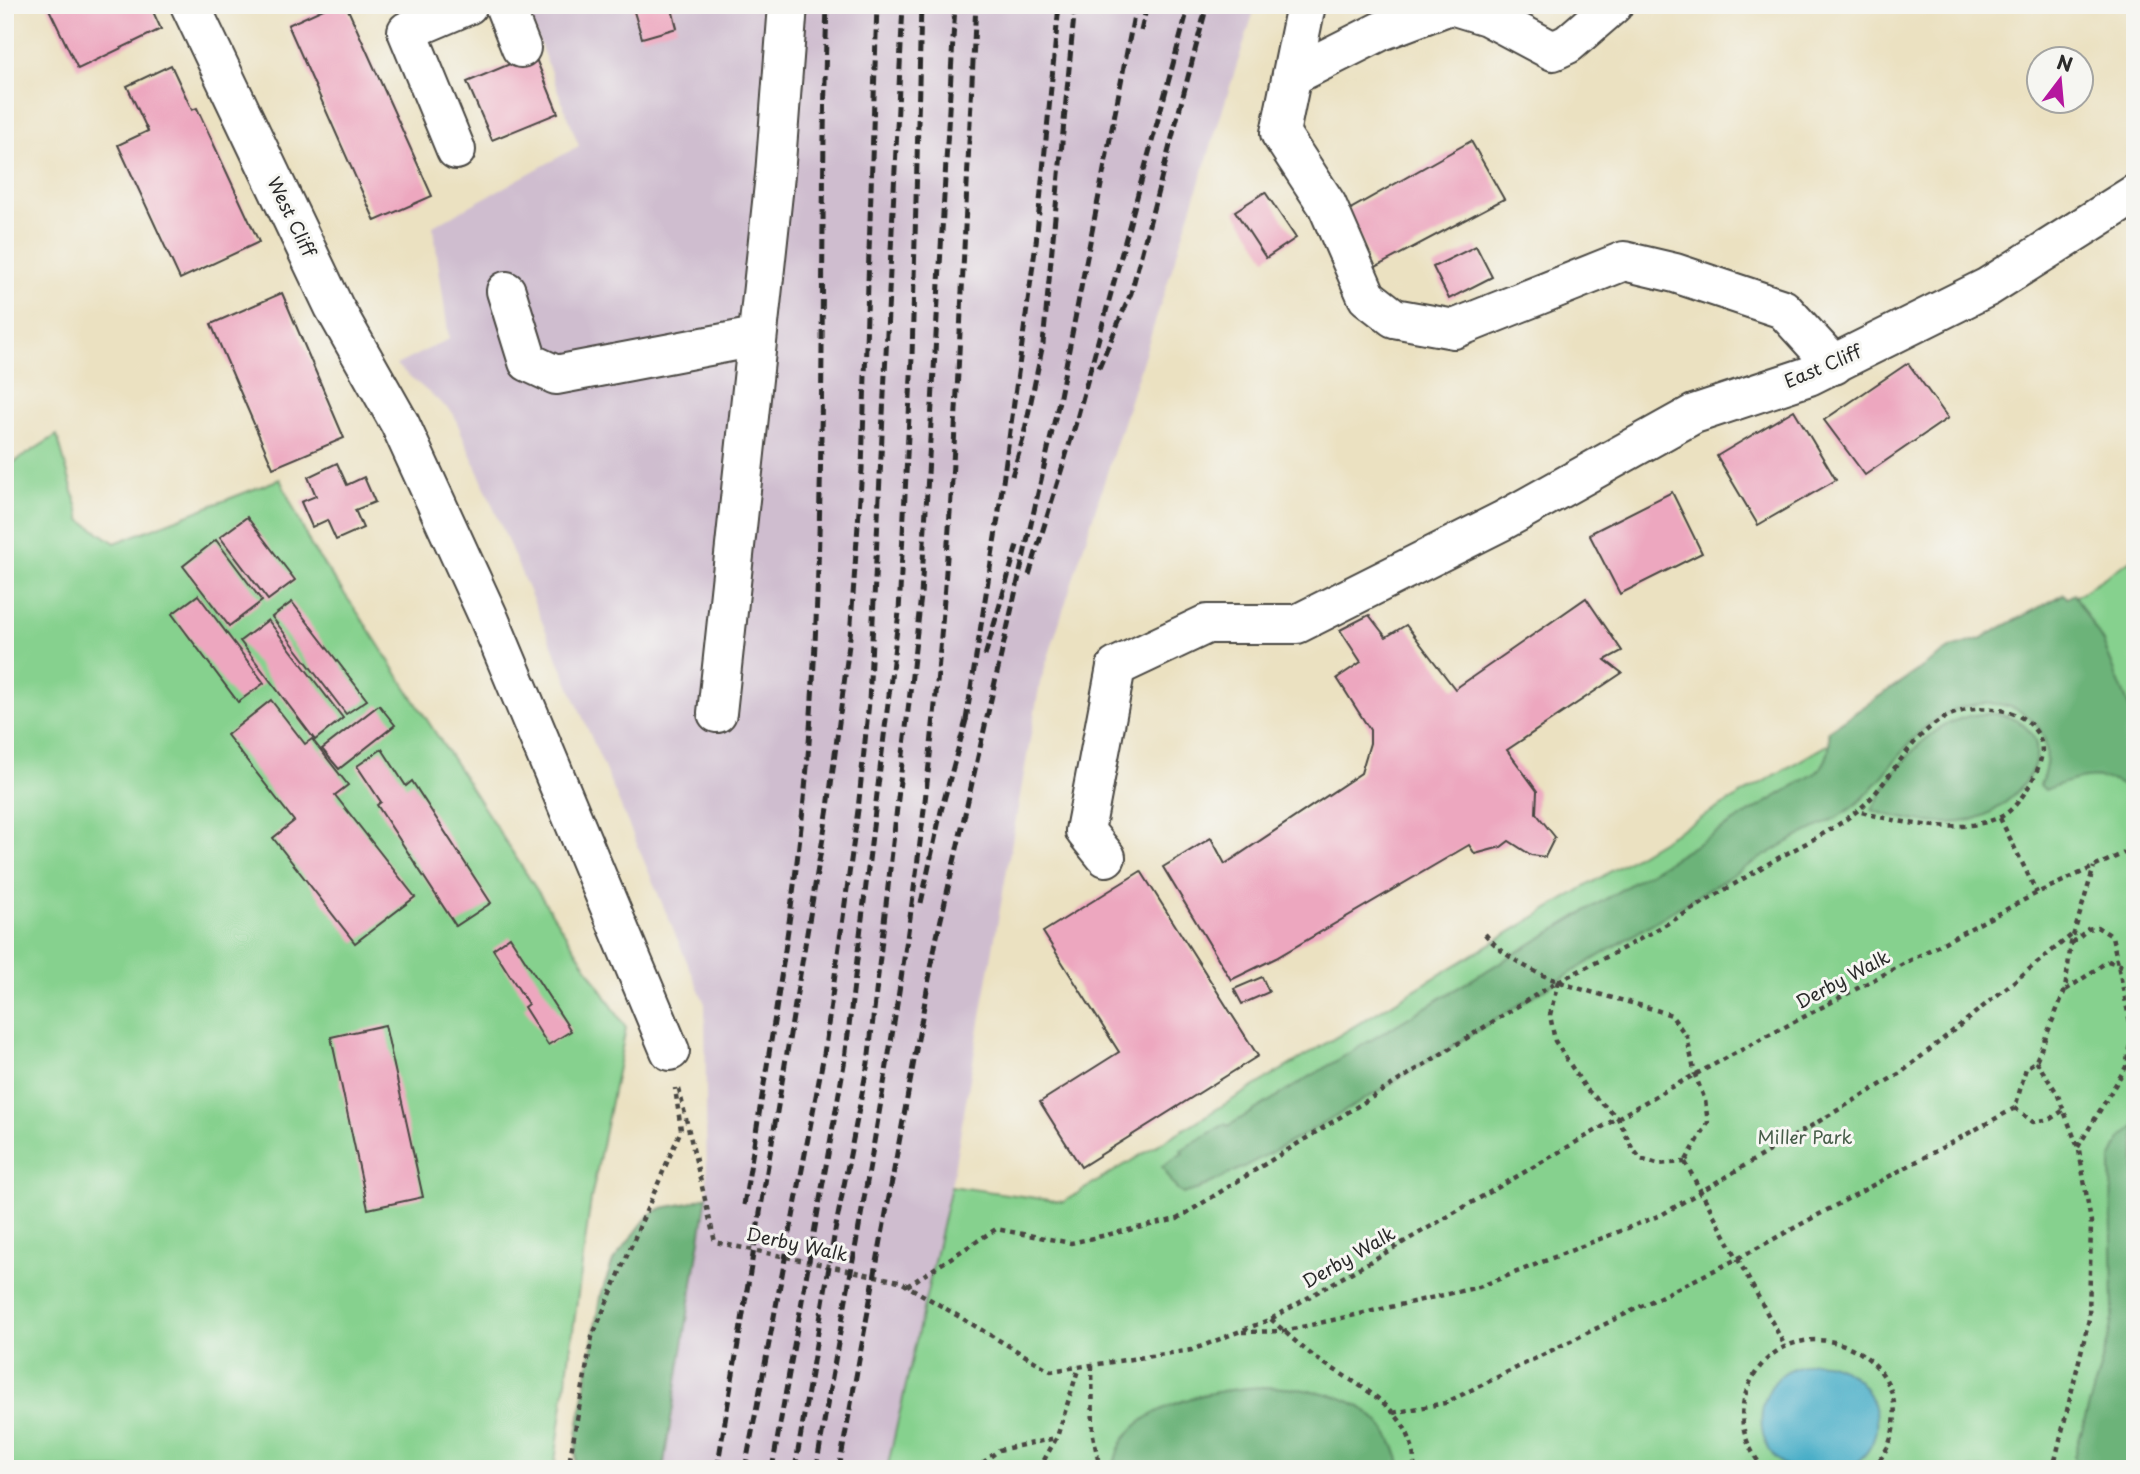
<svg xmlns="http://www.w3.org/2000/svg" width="2140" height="1474" font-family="'Playpen Sans',sans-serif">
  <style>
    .industrial { fill: #cfbdcf }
    .green { fill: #86d18e; stroke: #587e5c; stroke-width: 2 }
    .forest { fill: #6cb379; stroke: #4c6f52; stroke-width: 2 }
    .water { fill: #47adc7; stroke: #396c79; stroke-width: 2 }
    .building { fill: #eda7bf }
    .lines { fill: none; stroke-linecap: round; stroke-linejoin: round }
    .minor-casing { stroke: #484642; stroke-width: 42 }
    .path { stroke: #484642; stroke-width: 4.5; stroke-dasharray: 5 5; stroke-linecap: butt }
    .minor { stroke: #fff; stroke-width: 38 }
    .rail { stroke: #2b2b2b; stroke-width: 5; stroke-dasharray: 10 5; stroke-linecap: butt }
    .path-bridge { stroke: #484642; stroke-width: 4.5; stroke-dasharray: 5 5; stroke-linecap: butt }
    .labels { text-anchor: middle; stroke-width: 6; stroke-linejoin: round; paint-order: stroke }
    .street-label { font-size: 18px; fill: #2b2b2b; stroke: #f6f6f2 }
    .park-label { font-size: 18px; fill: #465d49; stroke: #f6f6f2 }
  </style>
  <rect width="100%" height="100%" fill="#f6f6f2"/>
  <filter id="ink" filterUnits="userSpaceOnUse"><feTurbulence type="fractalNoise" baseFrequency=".0143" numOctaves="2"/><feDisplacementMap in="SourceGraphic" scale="14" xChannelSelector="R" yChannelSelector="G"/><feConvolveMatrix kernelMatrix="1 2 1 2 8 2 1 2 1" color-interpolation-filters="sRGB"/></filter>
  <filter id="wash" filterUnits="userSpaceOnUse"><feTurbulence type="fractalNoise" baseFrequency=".00686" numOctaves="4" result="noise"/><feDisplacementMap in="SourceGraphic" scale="28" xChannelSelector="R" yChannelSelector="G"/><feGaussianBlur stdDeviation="1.57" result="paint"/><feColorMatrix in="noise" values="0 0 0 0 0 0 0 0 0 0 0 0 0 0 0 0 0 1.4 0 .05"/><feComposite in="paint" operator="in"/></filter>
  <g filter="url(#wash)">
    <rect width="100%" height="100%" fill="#ebe1c1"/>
    <polygon class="industrial" points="525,5 1256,5 1040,683 951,1186 887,1469 663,1469 707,1199 705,1004 453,413 396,365 449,339 433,226 579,146"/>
    <g class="green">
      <polygon points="57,435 81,520 115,543 280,479 312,548 360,616 626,1028 591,1199 554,1469 5,1469 5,468"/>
      <polygon points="2135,557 2135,1469 887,1469 951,1186 1063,1202 1666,838 2022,632"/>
    </g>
    <g class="forest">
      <path d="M2064 594 2067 598 2074 594 2103 642 2135 722V796C2108 768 2077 777 2045 790L2040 785C2065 727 2015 690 1960 708 1905 725 1890 784 1844 813 1825 825 1803 833 1783 845 1716 884 1650 925 1584 965 1457 1042 1333 1125 1199 1189L1183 1194 1177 1190 1162 1166 1183 1153 1181 1150 1225 1124 1228 1126 1817 772C1828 761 1832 746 1828 731L1951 648 1980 639Z"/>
      <path d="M2000 714C2072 735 2023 804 1975 819 1945 828 1900 820 1872 810 1897 762 1939 708 2000 714Z"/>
      <polygon points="2135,1126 2135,1469 2097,1469 2079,1465 2074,1457 2107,1344 2113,1314 2111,1160 2121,1138"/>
      <polygon points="707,1196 663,1469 575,1469 577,1435 600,1297 613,1261 649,1215 662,1208 689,1203"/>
      <path d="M1264 1387C1325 1389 1387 1397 1401 1469H1114C1118 1406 1213 1389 1264 1387Z"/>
    </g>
    <path class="water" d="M1814 1362C1873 1363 1901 1439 1849 1467 1841 1471 1826 1469 1817 1469 1804 1469 1791 1471 1781 1463 1753 1441 1756 1394 1784 1373 1793 1367 1803 1365 1814 1362Z"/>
    <g id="blocks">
      <g class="building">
        <polygon points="47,5 150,5 161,29 78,69"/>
        <polygon points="332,5 346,5 432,196 375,221 288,25"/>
        <polygon points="632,5 671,5 677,28 642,38"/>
        <polygon points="534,54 558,113 492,140 467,82"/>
        <polygon points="171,65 192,110 197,108 259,242 180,279 118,145 148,131 127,86"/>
        <polygon points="1471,141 1504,199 1374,268 1347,211"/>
        <polygon points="1265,192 1296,238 1266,258 1235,211"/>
        <polygon points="1476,246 1492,277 1449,299 1433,267"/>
        <polygon points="282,293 344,438 273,468 211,324"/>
        <polygon points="1908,363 1948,418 1865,475 1824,420"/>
        <polygon points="1794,410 1836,480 1758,525 1717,456"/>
        <polygon points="337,463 347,485 364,477 375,502 355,510 363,528 336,540 327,520 312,527 301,502 316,496 308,477"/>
        <polygon points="1672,492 1702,553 1620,594 1589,534"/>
        <polygon points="247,517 295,580 268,600 220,537"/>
        <polygon points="216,540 262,601 229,626 183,566"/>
        <polygon points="198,595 264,683 238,702 172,614"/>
        <polygon points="1586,598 1622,651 1605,660 1622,673 1507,750 1537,791 1536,813 1555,837 1545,857 1531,855 1509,841 1501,847 1475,854 1469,845 1276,958 1231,980 1163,867 1211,838 1225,864 1361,773 1370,743 1370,730 1337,678 1361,662 1340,630 1369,615 1386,637 1406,625 1455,689"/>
        <polygon points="292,602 367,700 346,714 272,617"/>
        <polygon points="268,620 343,718 315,740 240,641"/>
        <polygon points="271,700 305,744 312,739 348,785 335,795 415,897 355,943 273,838 294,821 227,735"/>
        <polygon points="379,705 395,725 339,769 322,749"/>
        <polygon points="382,749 406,786 412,781 491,903 456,926 377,805 381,802 357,766"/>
        <polygon points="1141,871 1258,1056 1081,1167 1040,1102 1119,1052 1043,932"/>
        <polygon points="510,937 571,1031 548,1045 524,1007 528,1004 493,949"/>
        <polygon points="1262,977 1269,992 1242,1004 1234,989"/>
        <polygon points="385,1025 423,1197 368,1209 331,1037"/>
      </g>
    </g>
  </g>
  <g filter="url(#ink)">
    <use href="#blocks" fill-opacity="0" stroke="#484642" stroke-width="2"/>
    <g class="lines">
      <defs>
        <g id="minor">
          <polyline points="190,5 334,307 400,424 488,616 670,1051"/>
          <polyline points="504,5 521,48"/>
          <polyline points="1306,5 1280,133 1327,205 1367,297 1394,318 1454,329 1624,261 1675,273 1783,309 1834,365"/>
          <polyline points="1451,5 1487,16 1553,51 1568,44 1613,5"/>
          <polyline points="1292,76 1381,31 1450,5"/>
          <polyline points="456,150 407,31 468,5"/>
          <polyline points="506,291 528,362 556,375 756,337"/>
          <polyline points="717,713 775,175 788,5"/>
          <polyline points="1106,857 1085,831 1116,667 1207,624 1297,624 1502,521 1694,414 1809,376 1988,287 2135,194"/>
        </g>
      </defs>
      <use href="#minor" class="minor-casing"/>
      <g class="path">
        <polyline points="2124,5 2135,18"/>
        <polyline points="2000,818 2037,893"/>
        <path d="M1485 934C1530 987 1610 993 1671 1015L1687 1037 1695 1075 1705 1100 1708 1123 1685 1162"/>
        <polyline points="2072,943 2088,929 2097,927 2112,936 2132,1032 2126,1067 2078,1147"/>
        <polyline points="1558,981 1550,1015 1555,1041 1586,1089 1618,1118 1632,1148 1641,1159 1657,1164 1685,1162"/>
        <polyline points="2066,990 2108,961"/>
        <polyline points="2036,1061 2057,1093 2079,1150 2091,1222 2089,1319 2053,1469"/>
        <polyline points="2126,1067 2135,1068"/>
        <polyline points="679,1089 715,1242 899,1281 1051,1371 1192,1350 1271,1319 1666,1090 2037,893 2135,848"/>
        <polyline points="2015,1108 2033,1122 2050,1119 2064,1110"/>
        <polyline points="1685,1162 1785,1346"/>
        <path d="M907 1286 996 1229 1071 1243 1177 1219 1558 981C1631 947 1698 906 1766 865 1795 848 1830 833 1857 811 1891 784 1906 737 1948 716 1973 704 2018 705 2035 730 2046 744 2042 760 2035 775 2028 789 2014 812 1998 818 1957 835 1899 823 1858 811"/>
        <path d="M1271 1319C1286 1333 1301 1347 1316 1358 1357 1386 1417 1409 1414 1469"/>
        <polyline points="1242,1332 1284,1331 1479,1287 1663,1214 1902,1072 2074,933"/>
        <polyline points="1092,1365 1093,1435 1100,1469"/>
        <polyline points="1393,1413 1445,1403 1737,1259 2015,1108 2026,1068 2036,1061 2065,990 2071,943 2094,867"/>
        <polyline points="568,1469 592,1337 681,1130 675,1088"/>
        <polyline points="975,1469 999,1450 1056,1438"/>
        <polyline points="1039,1469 1057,1437 1079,1367"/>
        <path d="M1764 1469C1745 1446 1736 1419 1747 1390 1783 1296 1922 1347 1890 1441 1887 1451 1879 1460 1874 1469"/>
      </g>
      <use href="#minor" class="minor"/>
      <g class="rail">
        <polyline points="1141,31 1147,5"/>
        <polyline points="1099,368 1131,293 1207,5"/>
        <polyline points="1012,476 1023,439 1043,344 1075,5"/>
        <polyline points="1029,575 1075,426 1189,5"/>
        <polyline points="985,656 1018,542"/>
        <polyline points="966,720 998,518 1036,243 1059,5"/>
        <polyline points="921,903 941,811 968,713"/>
        <path d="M744 1205C769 1052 797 898 809 743 827 498 819 251 827 5"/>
        <polyline points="717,1469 828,808 850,637 862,469 877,5"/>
        <polyline points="745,1469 824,1054 858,810 869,702 903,5"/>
        <polyline points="772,1469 845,1059 899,612 912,357 921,5"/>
        <polyline points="795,1469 835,1231 868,1063 921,596 955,5"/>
        <path d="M816 1469C853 1252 897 1037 923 818 955 549 961 276 976 5"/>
        <polyline points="839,1469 936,941 1059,401 1136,5"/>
      </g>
      <polyline class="path-bridge" points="2108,961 2135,970"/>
    </g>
  </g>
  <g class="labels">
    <g class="street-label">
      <text transform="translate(291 217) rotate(64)" y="6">West Cliff</text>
      <text transform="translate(1823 367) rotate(-23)" y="6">East Cliff</text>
      <text transform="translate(1843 980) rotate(-28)" y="6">Derby Walk</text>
      <text transform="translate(797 1245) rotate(12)" y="6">Derby Walk</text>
      <text transform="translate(1349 1258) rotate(-30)" y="6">Derby Walk</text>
    </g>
    <g class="park-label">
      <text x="1805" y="1144">Miller Park</text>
    </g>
  </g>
  <rect width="2140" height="1474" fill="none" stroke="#f6f6f2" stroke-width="28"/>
  <g transform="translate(2060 80) rotate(16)"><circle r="33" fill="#f6f6f2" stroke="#a5a5a2" stroke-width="2"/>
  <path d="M0-5L12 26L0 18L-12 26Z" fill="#b5179e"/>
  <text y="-10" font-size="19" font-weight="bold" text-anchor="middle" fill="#2b2b2b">N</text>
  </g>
</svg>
